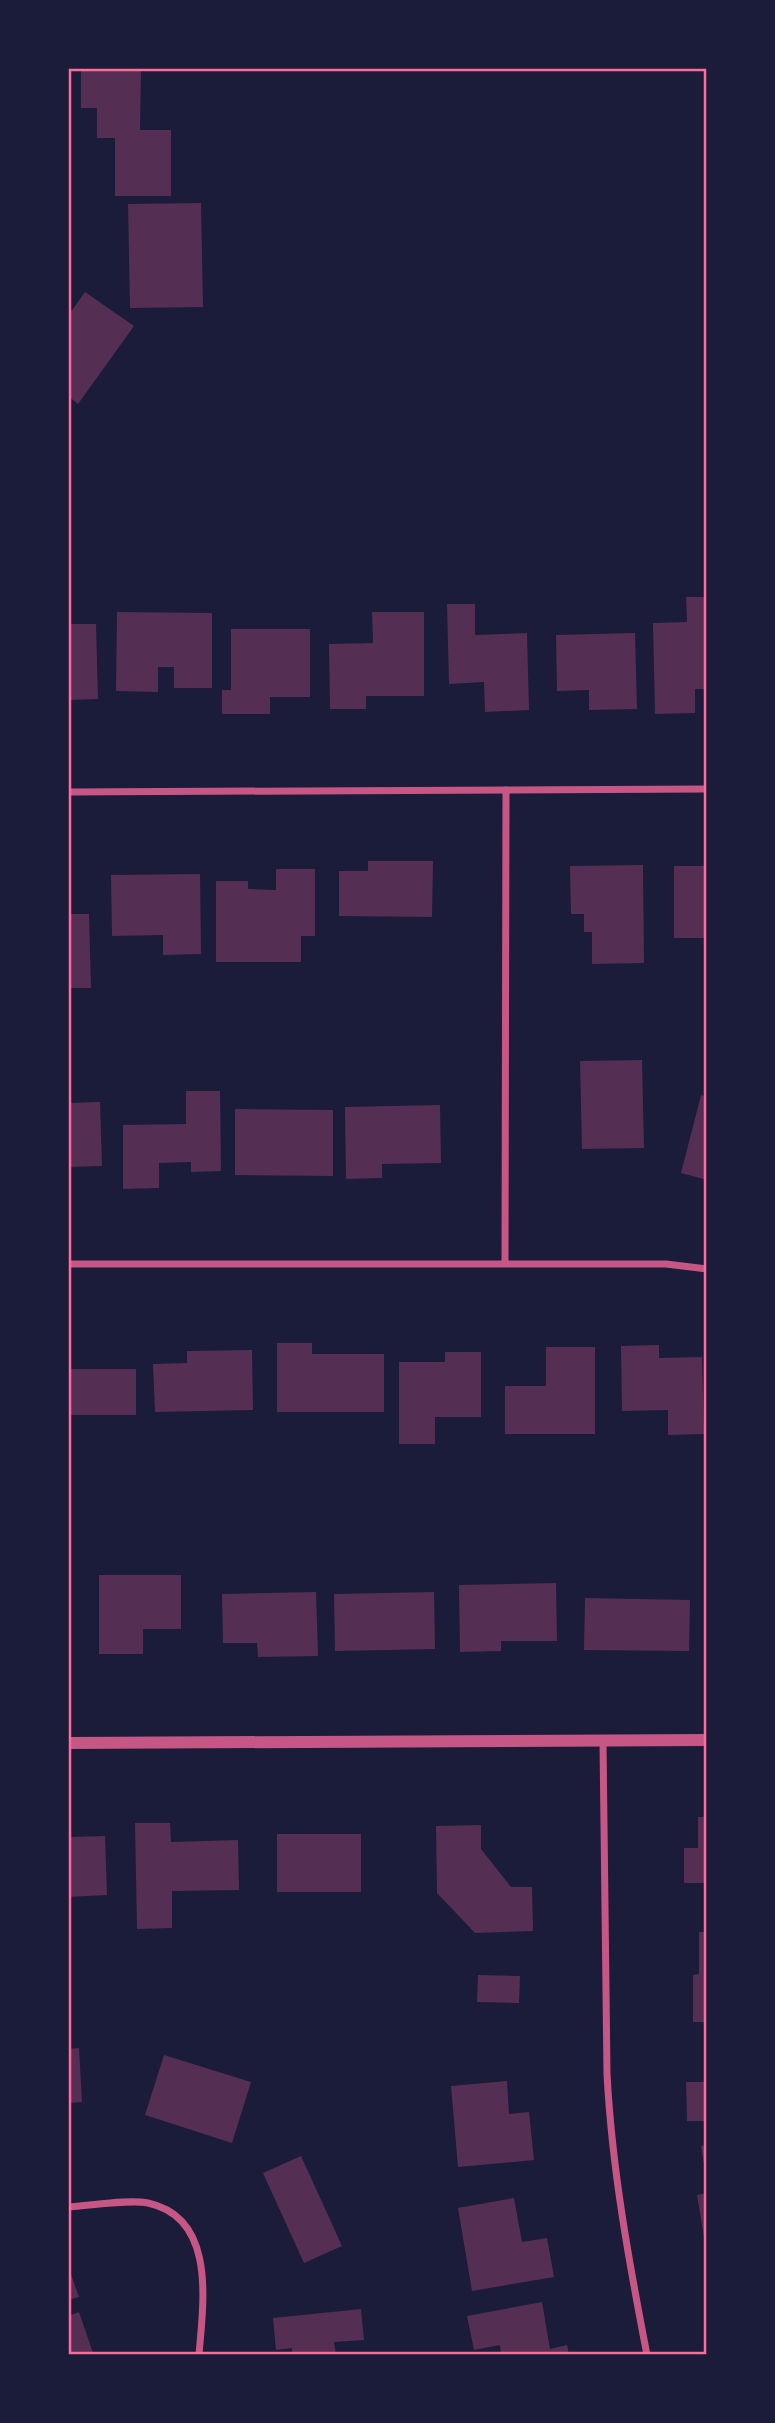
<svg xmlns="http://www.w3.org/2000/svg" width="775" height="2423" font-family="'Archivo Narrow',sans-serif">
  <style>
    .building { fill: #542f53 }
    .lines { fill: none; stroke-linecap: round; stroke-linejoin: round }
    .minor { stroke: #c65784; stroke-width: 7 }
    .tertiary { stroke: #c65784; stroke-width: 12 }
    .neatline { fill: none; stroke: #ff6b9d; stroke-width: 2.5 }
  </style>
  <rect width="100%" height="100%" fill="#1b1b3a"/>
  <g class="building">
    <polygon points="81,68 141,68 140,130 171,130 171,196 115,196 115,138 97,138 97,108 81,108"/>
    <polygon points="201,203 203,307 130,308 128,204"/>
    <polygon points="85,292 134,326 78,404 68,396 68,316"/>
    <polygon points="686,597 707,597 707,689 695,689 695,713 655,714 653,623 687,622"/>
    <polygon points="447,604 475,604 475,635 527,633 529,710 485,712 484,682 449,684"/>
    <polygon points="117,612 212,613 212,688 174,688 174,667 158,667 158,692 116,691"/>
    <polygon points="372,612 424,612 424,696 366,696 366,709 330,709 329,644 373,643"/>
    <polygon points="68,624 96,624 98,699 68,700"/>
    <polygon points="231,629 310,629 310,697 270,697 270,714 222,714 222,690 231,690"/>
    <polygon points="635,633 637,709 589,710 589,690 557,691 556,635"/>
    <polygon points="368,861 433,861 432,917 339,916 339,871 368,871"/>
    <polygon points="643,865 644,963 592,964 592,932 584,932 584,914 571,914 570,866"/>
    <rect x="674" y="866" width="33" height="72"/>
    <polygon points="276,869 315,869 315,936 301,936 301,962 216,962 216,881 248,881 248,889 276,890"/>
    <polygon points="200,874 201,954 163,955 163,935 112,936 111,875"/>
    <polygon points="68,914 89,914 91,988 68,988"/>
    <polygon points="642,1060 644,1148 582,1149 580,1061"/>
    <polygon points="186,1091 220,1091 221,1171 191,1172 191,1162 159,1163 159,1188 123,1189 123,1125 186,1124"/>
    <polygon points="701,1095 707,1097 707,1180 681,1173"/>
    <polygon points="100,1102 102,1166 68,1167 68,1103"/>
    <polygon points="440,1105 441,1163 382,1164 382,1178 346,1179 345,1107"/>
    <polygon points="235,1109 333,1110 333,1176 235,1175"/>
    <polygon points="277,1343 312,1343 312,1354 384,1354 384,1412 277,1412"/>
    <polygon points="659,1345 659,1358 702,1357 704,1434 668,1435 668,1410 622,1411 621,1346"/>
    <polygon points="546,1347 595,1347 595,1434 505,1434 505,1386 546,1386"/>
    <polygon points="252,1350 253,1410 155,1412 153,1364 187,1363 187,1351"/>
    <polygon points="445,1352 481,1352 481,1417 435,1417 435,1444 399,1444 399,1362 445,1362"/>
    <rect x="68" y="1369" width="68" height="46"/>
    <polygon points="99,1575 181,1575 181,1629 143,1629 143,1654 99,1654"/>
    <polygon points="556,1583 557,1641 501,1641 501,1651 460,1652 459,1585"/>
    <polygon points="316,1592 318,1656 258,1657 257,1643 223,1643 222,1594"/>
    <polygon points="434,1592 435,1649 335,1651 334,1594"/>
    <polygon points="585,1598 690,1600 689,1651 584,1650"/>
    <polygon points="698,1817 707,1817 707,1883 684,1883 684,1848 698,1848"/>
    <polygon points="135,1823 170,1823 171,1842 238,1840 239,1890 172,1891 172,1928 137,1929"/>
    <polygon points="481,1825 481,1849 511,1887 532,1887 533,1931 475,1933 437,1893 436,1826"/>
    <rect x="277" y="1834" width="84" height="58"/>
    <polygon points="105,1836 107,1895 68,1897 68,1837"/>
    <polygon points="699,1932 707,1932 707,2022 693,2022 693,1975 699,1974"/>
    <polygon points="478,1975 520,1976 519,2003 477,2002"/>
    <polygon points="79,2048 82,2102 68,2103 68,2049"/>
    <polygon points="164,2055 251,2082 232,2143 145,2115"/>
    <polygon points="507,2081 509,2114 529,2112 534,2160 458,2167 451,2086"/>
    <polygon points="686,2082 707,2082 707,2121 687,2121"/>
    <polygon points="707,2145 707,2169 705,2170 701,2146"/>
    <polygon points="301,2156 342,2246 304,2263 263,2173"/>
    <polygon points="707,2193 707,2236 704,2237 697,2195"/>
    <polygon points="514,2198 522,2242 547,2238 554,2277 472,2291 458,2208"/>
    <polygon points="68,2266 79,2297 68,2300"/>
    <polygon points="542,2302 550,2349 567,2345 569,2355 501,2355 500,2345 474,2350 467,2316"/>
    <polygon points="361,2309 364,2340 334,2342 336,2355 292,2355 292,2348 276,2350 273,2318"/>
    <polygon points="79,2312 93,2353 89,2355 68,2355 68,2316"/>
  </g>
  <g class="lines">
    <g class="minor">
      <polyline points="68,792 707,789"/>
      <polyline points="505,1263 506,790"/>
      <polyline points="68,1264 666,1264 707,1269"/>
      <path d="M603 1741 607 2074C612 2169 629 2262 647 2355"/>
      <path d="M68 2207C89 2206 129 2199 148 2203 217 2218 203 2304 199 2355"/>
    </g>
    <polyline class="tertiary" points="68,1743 707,1740"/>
  </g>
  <rect width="775" height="2423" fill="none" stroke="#1b1b3a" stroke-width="140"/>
  <rect x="70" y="70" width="635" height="2283" class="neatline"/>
</svg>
